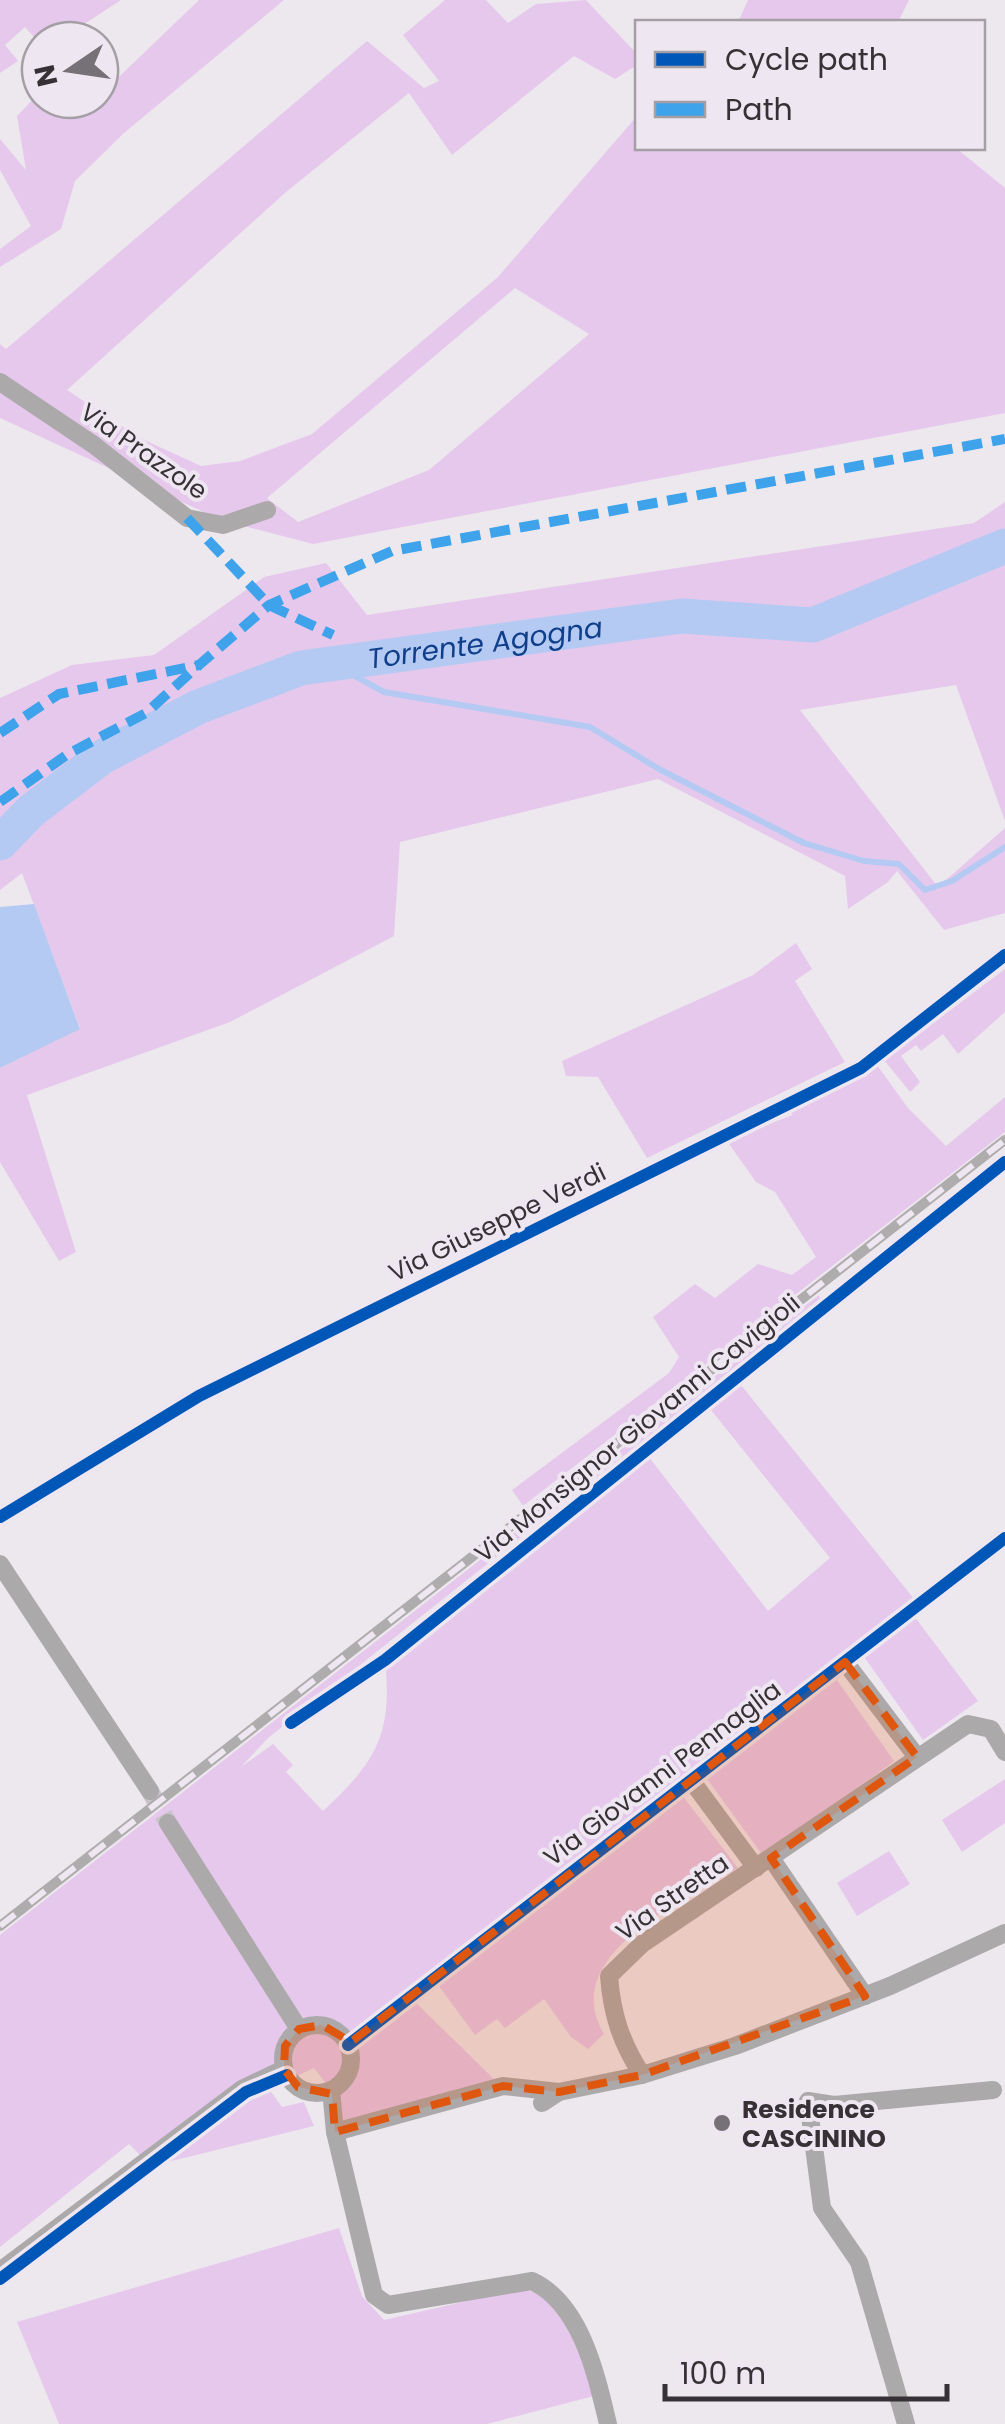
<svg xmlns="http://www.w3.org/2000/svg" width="1005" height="2424" font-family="Poppins,sans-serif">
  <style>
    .green { fill: #e6c8ed; fill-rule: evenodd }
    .water { fill: #b4caf2 }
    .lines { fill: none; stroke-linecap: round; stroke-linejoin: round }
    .stream { stroke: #b4caf2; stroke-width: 6 }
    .river { stroke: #b4caf2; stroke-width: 35 }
    .street-tunnel { stroke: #c8c3c9; stroke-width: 18; stroke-dasharray: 18 9; stroke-linecap: butt }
    .street { stroke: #aca9aa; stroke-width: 18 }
    .rail-casing { stroke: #aeacad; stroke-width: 10 }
    .rail { stroke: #eee6f0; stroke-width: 6; stroke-dasharray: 19; stroke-linecap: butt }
    .quiet { stroke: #3ea3eb; stroke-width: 10; stroke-dasharray: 20 10; stroke-linecap: butt }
    .cycleway-casing { stroke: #eee6f0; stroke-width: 19 }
    .cycleway { stroke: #0057b8; stroke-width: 12 }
    .marked { fill: #df570e; fill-opacity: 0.2; stroke: #df570e; stroke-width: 8; stroke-dasharray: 20 12; stroke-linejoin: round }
    .poi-dot { fill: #757176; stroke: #eee6f0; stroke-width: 4 }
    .labels { text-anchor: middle; stroke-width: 8; stroke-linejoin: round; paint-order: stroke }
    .street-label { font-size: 25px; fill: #353135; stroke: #eee6f0 }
    .poi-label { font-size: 25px; font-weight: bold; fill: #353135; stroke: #eee6f0; text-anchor: start }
    .water-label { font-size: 28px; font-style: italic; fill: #0f3f8b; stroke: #eee6f0 }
  </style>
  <rect width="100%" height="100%" fill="#ede8ee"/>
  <g class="green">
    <polygon points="0,0 121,0 60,40 40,40 40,44 25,27 5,45 18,61 0,73"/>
    <polygon points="199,0 284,0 124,133 75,181 61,229 0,267 0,249 31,226 0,170 0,139 26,170 17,116 40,92 40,100 85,100 88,105 100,100 100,95"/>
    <path d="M445 0H486L508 23 536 4 586 0 637 54V65L615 79 574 56 452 155 409 93 286 192 67 390 140 438 201 466 240 461 312 434 498 277 637 116 638 148H956L1005 188V413L313 544 221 520 0 418V344L6 349 367 41 424 88 439 81 403 35ZM515 288 589 334 429 470 298 522 267 498Z"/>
    <polygon points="748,0 909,0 898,22 738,22"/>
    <polygon points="1005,502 1005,821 956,685 800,710 938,887 1005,828 1005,913 944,930 897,871 888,882 848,909 845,876 658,779 400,842 394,936 230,1022 27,1095 76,1252 59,1261 0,1162 0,1068 80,1028 22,873 0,890 0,698 72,665 154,655 264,577 326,563 367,615 974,523"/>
    <polygon points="796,943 812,969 795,981 845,1062 647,1158 598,1077 566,1076 562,1061 753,975"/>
    <polygon points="1005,969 1005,1012 958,1054 943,1034 921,1051 916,1045 901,1056 920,1082 910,1092 884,1060"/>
    <polygon points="877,1065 908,1108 946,1146 1005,1097 1005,1132 523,1506 512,1490 669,1373 679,1357 653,1317 695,1284 715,1298 758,1264 792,1275 816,1257 775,1192 756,1182 727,1141 792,1115 791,1109"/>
    <path d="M819 1295 820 1300 268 1738 241 1767 273 1744 293 1765 286 1772 323 1811C376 1762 393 1734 385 1660L645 1452 768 1611 830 1558 707 1405 737 1380 919 1605 911 1612 978 1701 923 1740 860 1651 832 1673 894 1761 764 1857 702 1772 678 1790 738 1868C684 1901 557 1955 604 2034L588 2049 571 2037 544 1999 505 2028 497 2019 475 2035 433 1978 409 1996 499 2084 335 2132 331 2090 314 2068 269 2089 282 2107 304 2102 314 2126 151 2166 129 2144 0 2247V1935Z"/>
    <polygon points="1005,1779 1005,1823 962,1852 942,1820"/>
    <polygon points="889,1851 910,1884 857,1916 837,1883"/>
    <path d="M339 2228 362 2296 384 2320 514 2290 541 2292C570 2322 581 2358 594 2396L487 2424H59L17 2322Z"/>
  </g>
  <polygon class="water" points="34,904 80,1029 0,1068 0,907"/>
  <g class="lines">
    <polyline class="stream" points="333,664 384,692 590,727 659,769 804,843 864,861 899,864 925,890 952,881 1005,847"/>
    <path class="river" id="s1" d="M0 843 31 811 102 757 198 707 301 668 682 616 813 625 1005 546"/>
    <polyline class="street-tunnel" points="150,1791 168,1823"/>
    <g class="street">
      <polyline points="0,382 94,445 187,518 223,525 267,510"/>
      <polyline points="0,1517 199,1396 861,1068 1005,955"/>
      <polyline points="0,1564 150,1791"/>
      <polyline points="845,1662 917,1757"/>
      <polyline points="291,1723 385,1660 1005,1162"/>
      <polyline points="691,1780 756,1868"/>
      <polyline points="168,1823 299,2029"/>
      <polyline points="771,1858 865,1996"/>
      <circle cx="317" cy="2059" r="34"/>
      <polyline points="348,2045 1005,1538"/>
      <path d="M642 2075C621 2042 612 2015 609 1976L642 1944 968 1724 991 1729 1005 1752"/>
      <path d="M331 2090 335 2132 374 2295 388 2305 532 2281C581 2304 596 2374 608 2424"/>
      <polyline points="542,2103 559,2092 642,2075 735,2046 890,1986 1005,1933"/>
      <polyline points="335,2132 503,2086 559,2092"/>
      <polyline points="0,2271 242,2089 284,2069"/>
      <polyline points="906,2424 859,2262 822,2208 808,2101 834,2105 993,2090"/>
    </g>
    <defs>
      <polyline id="rail" points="0,1926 1005,1140"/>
    </defs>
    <use href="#rail" class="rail-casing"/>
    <use href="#rail" class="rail"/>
    <g class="quiet">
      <polyline points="187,518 269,605 333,635"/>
      <polyline points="0,733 59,694 199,665 269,605 392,551 1005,439"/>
      <polyline points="0,802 68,754 146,713 199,665"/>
    </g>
    <defs>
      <g id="cycleway">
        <polyline points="0,1517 199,1396 861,1068 1005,955"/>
        <polyline points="291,1723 385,1660 1005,1162"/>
        <polyline points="348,2045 1005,1538"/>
        <polyline points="0,2279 246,2092 287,2075"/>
      </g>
    </defs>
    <use href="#cycleway" class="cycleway-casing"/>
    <use href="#cycleway" class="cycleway"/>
  </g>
  <path class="marked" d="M845 1662 917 1757 771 1858 865 1996 642 2075 559 2092 503 2086 335 2132 332 2094 298 2087 284 2069 285 2046 299 2029 322 2025 351 2042Z"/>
  <circle class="poi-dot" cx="722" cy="2123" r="10"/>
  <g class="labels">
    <g class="street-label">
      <text transform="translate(144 451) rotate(35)" y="9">Via Prazzole</text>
      <text transform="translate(497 1222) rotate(-26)" y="9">Via Giuseppe Verdi</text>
      <text transform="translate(637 1428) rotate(-39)" y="9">Via Monsignor Giovanni Cavigioli</text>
      <text transform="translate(662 1773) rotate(-37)" y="9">Via Giovanni Pennaglia</text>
      <text transform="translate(672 1897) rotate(-35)" y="9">Via Stretta</text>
    </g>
    <g class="poi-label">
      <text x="742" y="2118">Residence<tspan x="742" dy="29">CASCININO</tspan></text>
    </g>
    <g class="water-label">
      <text dy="10" stroke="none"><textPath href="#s1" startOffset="538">Torrente Agogna</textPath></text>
    </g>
  </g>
  <rect x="635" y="20" width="350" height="130" fill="#eee6f0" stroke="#a49ea5" stroke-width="2.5"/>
  <rect x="655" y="52" width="50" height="15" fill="#0057b8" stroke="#a49ea5" stroke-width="2.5"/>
  <text x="725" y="70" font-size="30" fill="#353135">Cycle path</text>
  <rect x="655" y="102" width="50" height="15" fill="#3ea3eb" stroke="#a49ea5" stroke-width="2.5"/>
  <text x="725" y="120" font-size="30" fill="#353135">Path</text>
  <g transform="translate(70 70) rotate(257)"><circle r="48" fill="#eee6f0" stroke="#a49ea5" stroke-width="2.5"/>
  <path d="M0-8L18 38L0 25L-18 38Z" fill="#757176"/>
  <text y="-15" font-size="28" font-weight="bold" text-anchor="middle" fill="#353135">N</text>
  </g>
  <path d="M665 2384v15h282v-15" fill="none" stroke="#353135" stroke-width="5"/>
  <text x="680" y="2384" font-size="30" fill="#353135" stroke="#eee6f0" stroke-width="8" paint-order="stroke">100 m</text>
</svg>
